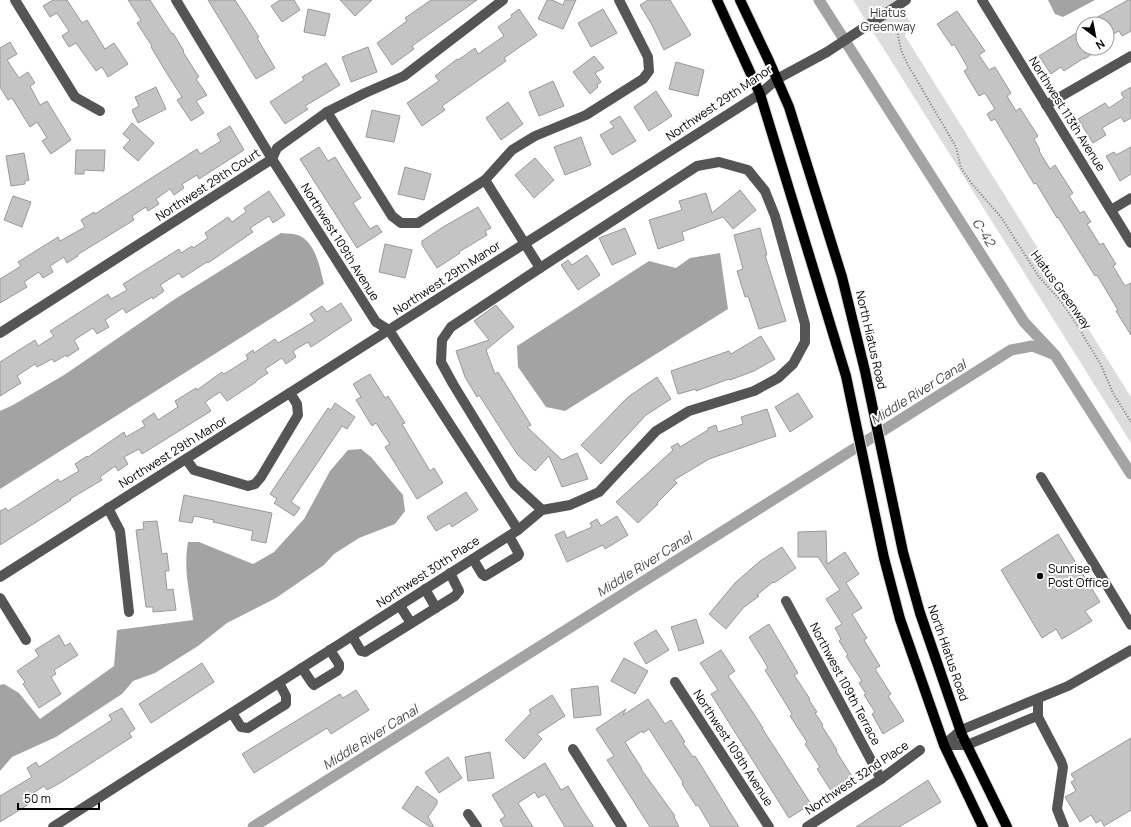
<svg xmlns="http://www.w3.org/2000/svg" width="1131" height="827" font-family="Manrope,sans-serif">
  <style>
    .green { fill: #dcdcdc }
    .water { fill: #a3a3a3 }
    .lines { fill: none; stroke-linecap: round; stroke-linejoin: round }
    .canal { stroke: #a3a3a3; stroke-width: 11 }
    .building { fill: #c4c4c4; stroke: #999 }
    .major-casing { stroke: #dbdbdb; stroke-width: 12 }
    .path { stroke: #777; stroke-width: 2; stroke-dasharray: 1 2; stroke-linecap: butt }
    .minor { stroke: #555; stroke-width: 10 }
    .major { stroke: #000; stroke-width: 10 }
    .poi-dot { fill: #000; stroke: #fff; stroke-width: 1.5 }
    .labels { text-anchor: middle; stroke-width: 4; stroke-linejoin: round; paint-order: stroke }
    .park-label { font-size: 12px; fill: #333; stroke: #fff }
    .street-label { font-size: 12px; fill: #000; stroke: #fff }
    .poi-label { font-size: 12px; fill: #000; stroke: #fff; text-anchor: start }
    .water-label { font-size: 13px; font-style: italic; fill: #444; stroke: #fff }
  </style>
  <rect width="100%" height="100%" fill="#fff"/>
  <polygon class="green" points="853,0 897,0 910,22 905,36 1131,397 1131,443"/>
  <g class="water">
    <polygon points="1048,0 1095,0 1063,17 1055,14"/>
    <path d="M281 233C287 234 295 233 300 236 316 244 320 268 324 284L294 304 0 489V411L13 405 64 375 175 299Z"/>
    <polygon points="720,253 728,309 565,411 546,407 518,367 517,346 649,261 676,268 690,258"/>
    <path d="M361 449 371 457 403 495 405 511 395 524 359 538 334 554 324 565 276 598 227 623 198 646 155 673 133 681 122 694 56 737 12 757 0 771V685L4 684 19 693 40 719 114 666 117 630 193 620C190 593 183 570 188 542H199L253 564 274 552 304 519 330 471 348 450Z"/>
  </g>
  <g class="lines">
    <g class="canal">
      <polyline points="819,0 1024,322 1055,355 1131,474"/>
      <polyline points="253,827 1011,350 1032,346 1055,355"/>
    </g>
  </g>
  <g class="building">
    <polygon points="53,0 67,0 82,23 87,20 105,49 114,43 128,64 108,77 102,67 96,71 76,43 69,47 62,36 69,31 57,13 50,17 43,6"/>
    <polygon points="128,0 150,0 172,34 173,33 184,51 183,52 199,77 196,79 207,95 196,101 204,113 191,121 177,100 182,97 166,72 151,47 152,46 137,23 141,20"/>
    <polygon points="208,0 235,0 259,37 257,38 275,68 256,79"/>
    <polygon points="280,0 294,0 300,10 282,22 271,6"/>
    <polygon points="340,0 372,0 355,16"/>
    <polygon points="431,0 477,0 412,46 414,49 392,65 377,43 407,21 405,18"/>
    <polygon points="547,0 552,0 563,5 565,0 576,0 563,29 538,19"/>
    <polygon points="648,0 670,0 691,35 664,50 652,25 640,5"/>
    <polygon points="1128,0 1131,0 1131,31 1122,36 1119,31 1107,37 1107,24 1099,24 1096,18"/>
    <polygon points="308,9 330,14 325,36 304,32"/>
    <polygon points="519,9 537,35 504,58 506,61 442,106 445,110 422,126 407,103 439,81 435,76 457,59 458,60 475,48 478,54 504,36 498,27 512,17 511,15"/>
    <polygon points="603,9 617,33 591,47 578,23"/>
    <polygon points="957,11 985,51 979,55 989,70 995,67 1011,93 1007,96 1016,111 1020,108 1038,136 1034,139 1040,150 1039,151 1050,169 1055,165 1073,193 1069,196 1080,213 1084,211 1091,222 1087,224 1100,245 1103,243 1116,264 1113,266 1125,286 1131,283 1131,335 1116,311 1118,310 1097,275 1095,276 1058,217 1057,218 1036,183 1034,184 995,119 991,121 987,114 995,109 985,93 979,96 964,71 968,68 954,44 952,46 937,24"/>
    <polygon points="1083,29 1083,48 1102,48 1084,59 1084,58 1064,71 1061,67 1051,74 1039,56"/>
    <polygon points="10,42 17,54 7,60 19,78 28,72 35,83 30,86 40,105 47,101 71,140 51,154 42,141 47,138 37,122 30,127 12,98 8,100 0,87 0,48"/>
    <polygon points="368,47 377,72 351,82 342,57"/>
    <polygon points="594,56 604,68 595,73 601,82 597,85 598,87 590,94 573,72"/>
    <polygon points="676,62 704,70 698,96 669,89"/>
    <polygon points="326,63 340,85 305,106 308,109 285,124 270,102 304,80 302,77"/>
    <polygon points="553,81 564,106 539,116 529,92"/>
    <polygon points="156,87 166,109 138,123 132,110 139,106 135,97"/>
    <polygon points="1131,87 1131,118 1124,122 1121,117 1102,128 1106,135 1093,143 1078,119 1105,103 1109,108 1124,98 1121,93"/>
    <polygon points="656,91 672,116 649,131 634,107"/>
    <polygon points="508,102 523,124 501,140 486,118"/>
    <polygon points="372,110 400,116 394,142 366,137"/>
    <polygon points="620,116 636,141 612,155 600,135 614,127 610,122"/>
    <polygon points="132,123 154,143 138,161 123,148 130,140 123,134"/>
    <polygon points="230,126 244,150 199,179 197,175 182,184 184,188 174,195 170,189 156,199 159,204 148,211 146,207 132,216 134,220 77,255 78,256 67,263 64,257 50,266 53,272 43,278 39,272 24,282 27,287 0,303 0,279 21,266 18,262 58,237 60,241 85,227 81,220 94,212 95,214 197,149 200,154 221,141 217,134"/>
    <polygon points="581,137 591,165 565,175 554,147"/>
    <polygon points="319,147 328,161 335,157 361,198 353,203 370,229 377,225 382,232 357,248 300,159"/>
    <polygon points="1131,147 1131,174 1120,181 1106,156 1114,152 1116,155"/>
    <polygon points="76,150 105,150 104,171 84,170 84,174 75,174"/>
    <polygon points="24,153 29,180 25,181 25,184 11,186 6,156"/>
    <polygon points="535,158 554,180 534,198 515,175"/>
    <polygon points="405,167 431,174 424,200 398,194"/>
    <polygon points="740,190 756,210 733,229 723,217 682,232 684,240 658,249 649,220 682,210 679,201 706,193 712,213"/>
    <polygon points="269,191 285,215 273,223 269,216 250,228 253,232 208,263 207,262 182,278 179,273 160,285 164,291 153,299 152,297 126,313 123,308 105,320 109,327 97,334 93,328 74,340 79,349 67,357 66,355 54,362 52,359 37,367 35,364 17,376 21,383 0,396 0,362 35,340 38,346 54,336 50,331 108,294 111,299 127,290 123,284 179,249 181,253 192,246 193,248 208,238 205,233 228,217 232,222 246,212 244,208"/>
    <polygon points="13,196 31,202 22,227 4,220"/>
    <polygon points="478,207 491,228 485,231 487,235 459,252 460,253 437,268 422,245 422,241 443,227"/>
    <polygon points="625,228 636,254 612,265 599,238"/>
    <polygon points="760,228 767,255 765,255 786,321 759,329 748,296 745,297 737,271 743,269 734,235"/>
    <polygon points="385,244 412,250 405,278 379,272"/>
    <polygon points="587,255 600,275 578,290 561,265 568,260 572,265"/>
    <polygon points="341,303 352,320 311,347 308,342 293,351 296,357 286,364 282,358 265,369 268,373 256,381 256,382 227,401 220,392 205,402 211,411 142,454 139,449 124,457 128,464 118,471 115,466 100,477 102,480 70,499 71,500 0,545 0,511 6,508 8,511 58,479 60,482 79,471 75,464 87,456 88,457 124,432 126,437 145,426 142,421 154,413 158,420 178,407 175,401 196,388 197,390 222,372 224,374 248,359 246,355 253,350 254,353 275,339 278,343 315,321 310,314 322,306 327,312"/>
    <polygon points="496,305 514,327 486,350 495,374 498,372 531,425 527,427 562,460 577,453 588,479 562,487 549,456 535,471 517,454 479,395 477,397 465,377 456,351 489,340 474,321"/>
    <polygon points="761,336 775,359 754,371 730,380 729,379 696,391 696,389 678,394 671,371 729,351 731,354"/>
    <polygon points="370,374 385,398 388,396 405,423 402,424 430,471 434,468 443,483 417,499 385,447 390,444 376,423 372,426 356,400 361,397 353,384"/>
    <polygon points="657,377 671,399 646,415 601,464 581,445 628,397"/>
    <polygon points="798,393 813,417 790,432 775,407"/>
    <polygon points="335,403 355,417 347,429 342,426 291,502 300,508 294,516 274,503 277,499 270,494 328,408 331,410"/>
    <polygon points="767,409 776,436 709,459 674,480 677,483 657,503 658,504 638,523 616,502 673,450 671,447 678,443 680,447 708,430 708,428 716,425 718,432 743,424 741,417"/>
    <polygon points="466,492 478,510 452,527 450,523 436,531 427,517"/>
    <polygon points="184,495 272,513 266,543 251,540 253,531 213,522 214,520 194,516 192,523 179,521"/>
    <polygon points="617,516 628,535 605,549 603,545 567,562 555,535 564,531 567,538 592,527 590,523 597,519 601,526"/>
    <polygon points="157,521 162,554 167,553 169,571 165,571 167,590 173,589 176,610 153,612 153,607 146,607 136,530 144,529 143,522"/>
    <polygon points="826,531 827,564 845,552 859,574 846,583 862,608 852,614 867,638 864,640 880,666 875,669 891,694 888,696 904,721 883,734 872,714 875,712 864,695 866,694 859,683 862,681 846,656 848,655 839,641 841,639 835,628 842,624 826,599 840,590 818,557 798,557 798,532"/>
    <polygon points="1058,534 1100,602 1085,611 1092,621 1062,639 1056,629 1042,638 1001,570"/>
    <polygon points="782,547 796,568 774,583 773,582 757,595 759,596 743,608 726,629 709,614 735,583 760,561"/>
    <polygon points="696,619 704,643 679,651 671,627"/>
    <polygon points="769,624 798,673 794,675 810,699 809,700 817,712 815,713 823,725 822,726 837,750 836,751 853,778 832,792 817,769 820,767 805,744 807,742 790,716 792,714 765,670 768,668 764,661 749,637"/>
    <polygon points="656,630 669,650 646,664 634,643"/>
    <polygon points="59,635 65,646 70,643 78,655 54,670 56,674 51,677 61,694 39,708 23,684 25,682 17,671 39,656 35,650"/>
    <polygon points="721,650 735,671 728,676 748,705 763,728 762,728 811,804 789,818 711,694 718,690 700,663"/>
    <polygon points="624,658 648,671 635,694 611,681"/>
    <polygon points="202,663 214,682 151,723 139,704"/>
    <polygon points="598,686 601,715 574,718 571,689"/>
    <polygon points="356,690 369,710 331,734 327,728 254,773 242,754 340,694 343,698"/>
    <polygon points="552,695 565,716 537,734 542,739 524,759 505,740 531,713 529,710"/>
    <polygon points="648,699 665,724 671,720 685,742 683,743 693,757 695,756 702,767 739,827 711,827 698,805 696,806 682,784 683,782 649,729 643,733 642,731 625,742 642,769 641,769 675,816 674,817 679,827 650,827 607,760 614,756 596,729 626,709 623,715"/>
    <polygon points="122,708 135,729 129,733 132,737 60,783 47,790 44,786 26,798 29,804 0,822 0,796 32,777 27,768 36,762 39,767 76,743 112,720 109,715"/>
    <polygon points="1131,738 1131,810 1104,826 1101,820 1096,823 1091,815 1080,822 1065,797 1076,791 1071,782 1075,780 1071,774"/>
    <polygon points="490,752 494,778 468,781 465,757"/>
    <polygon points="448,757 462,778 439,793 425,772"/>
    <polygon points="545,763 561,790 568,786 583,811 594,827 565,827 545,794 538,798 535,792 518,803 533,827 504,827 500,820 505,816 492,795"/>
    <polygon points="928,780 941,802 899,827 856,827"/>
    <polygon points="417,786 437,800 437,804 428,817 434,827 430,827 402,808"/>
  </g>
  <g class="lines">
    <defs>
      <g id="major">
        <polyline points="717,0 760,94 846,376 884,558 900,619 944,745 983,827"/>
        <polyline points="740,0 769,61 789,107 842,277 865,371 903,552 920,613 962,735 1007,827"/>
      </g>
    </defs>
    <use href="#major" class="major-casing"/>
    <polyline class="path" points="896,25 901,50 908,65 956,147 961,168 972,184 1001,217 1039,277 1060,300 1072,317 1101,365 1113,393 1131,422"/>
    <g class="minor">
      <polyline points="15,0 75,97 100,111"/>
      <polyline points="176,0 272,159 376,322 389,330 518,530"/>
      <polyline points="982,0 1131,243"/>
      <polyline points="1046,105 1131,56"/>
      <polyline points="327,112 392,216 401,223 418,223 485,180 512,150 535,136 586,115 643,79 649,71 648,57 619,0"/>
      <polyline points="485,180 540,268"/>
      <polyline points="1111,210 1131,198"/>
      <polyline points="0,333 272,159 277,148 327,112 365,93 404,76 503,0"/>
      <polyline points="186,459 194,470 248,486 255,484 261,477 298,415 297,404 290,393"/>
      <polyline points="1041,477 1131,625"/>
      <polyline points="108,508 120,531 129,612"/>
      <polyline points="473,559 482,574 485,576 518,556 519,554 509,536"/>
      <polyline points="0,577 760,94 777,79 827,52 906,0"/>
      <polyline points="425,589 436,608"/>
      <polyline points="0,598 26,640"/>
      <polyline points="786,601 881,779"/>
      <polyline points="400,606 411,623"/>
      <polyline points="352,636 361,651 365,652 455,596 459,591 450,573"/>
      <polyline points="302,668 312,683 314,685 337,671 339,668 339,664 330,650"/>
      <polyline points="675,682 769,827"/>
      <polyline points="1038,699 1038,717 1061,761 1063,767 1057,809 1064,827"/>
      <polyline points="232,713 241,727 248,728 286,704 286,696 279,683"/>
      <polyline points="1037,716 967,745 944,745 961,730 1068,686 1131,650"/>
      <polyline points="573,749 622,827"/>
      <polyline points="468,814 477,827"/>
      <polyline points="53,827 518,530 542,510 570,505 599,492 656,431 689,411 754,391 778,378 793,364 805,342 805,324 775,216 765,191 748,170 719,162 697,166 540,268 451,327 442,340 441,362 453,384 514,484 542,510"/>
      <polyline points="807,827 881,779 920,750"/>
    </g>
    <use href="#major" class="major"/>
  </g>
  <circle class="poi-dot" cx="1040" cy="576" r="4"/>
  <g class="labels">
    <g class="park-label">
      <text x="888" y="17">Hiatus<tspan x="888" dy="14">Greenway</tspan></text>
    </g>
    <g class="street-label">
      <text transform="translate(719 103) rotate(-34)" y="4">Northwest 29th Manor</text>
      <text transform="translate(1067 114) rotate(58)" y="4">Northwest 113th Avenue</text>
      <text transform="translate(208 185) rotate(-33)" y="4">Northwest 29th Court</text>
      <text transform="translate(340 242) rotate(58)" y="4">Northwest 109th Avenue</text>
      <text transform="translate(447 278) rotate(-33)" y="4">Northwest 29th Manor</text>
      <text transform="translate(1061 290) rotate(54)" y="4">Hiatus Greenway</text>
      <text transform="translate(871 340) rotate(77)" y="4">North Hiatus Road</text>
      <text transform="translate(173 452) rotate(-32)" y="4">Northwest 29th Manor</text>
      <text transform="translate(428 572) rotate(-33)" y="4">Northwest 30th Place</text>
      <text transform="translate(948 653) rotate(71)" y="4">North Hiatus Road</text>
      <text transform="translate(845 684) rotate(62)" y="4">Northwest 109th Terrace</text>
      <text transform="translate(733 748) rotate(57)" y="4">Northwest 109th Avenue</text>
      <text transform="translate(857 778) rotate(-34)" y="4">Northwest 32nd Place</text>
    </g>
    <g class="poi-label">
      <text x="1048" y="573">Sunrise<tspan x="1048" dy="14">Post Office</tspan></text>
    </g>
    <g class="water-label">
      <text transform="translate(984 232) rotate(58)" y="5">C-42</text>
      <text transform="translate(918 392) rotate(-32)" y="5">Middle River Canal</text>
      <text transform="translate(644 564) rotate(-32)" y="5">Middle River Canal</text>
      <text transform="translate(370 737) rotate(-32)" y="5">Middle River Canal</text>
    </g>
  </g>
  <g transform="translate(1095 36) rotate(148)"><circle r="19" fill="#ffffff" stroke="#999999"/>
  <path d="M0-3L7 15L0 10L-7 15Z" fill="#000000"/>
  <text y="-6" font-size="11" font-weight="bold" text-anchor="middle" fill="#000000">N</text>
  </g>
  <path d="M18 803v6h81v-6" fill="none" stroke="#000000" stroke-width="2"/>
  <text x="24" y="803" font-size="12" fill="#000000" stroke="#ffffff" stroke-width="3" paint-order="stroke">50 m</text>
</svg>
